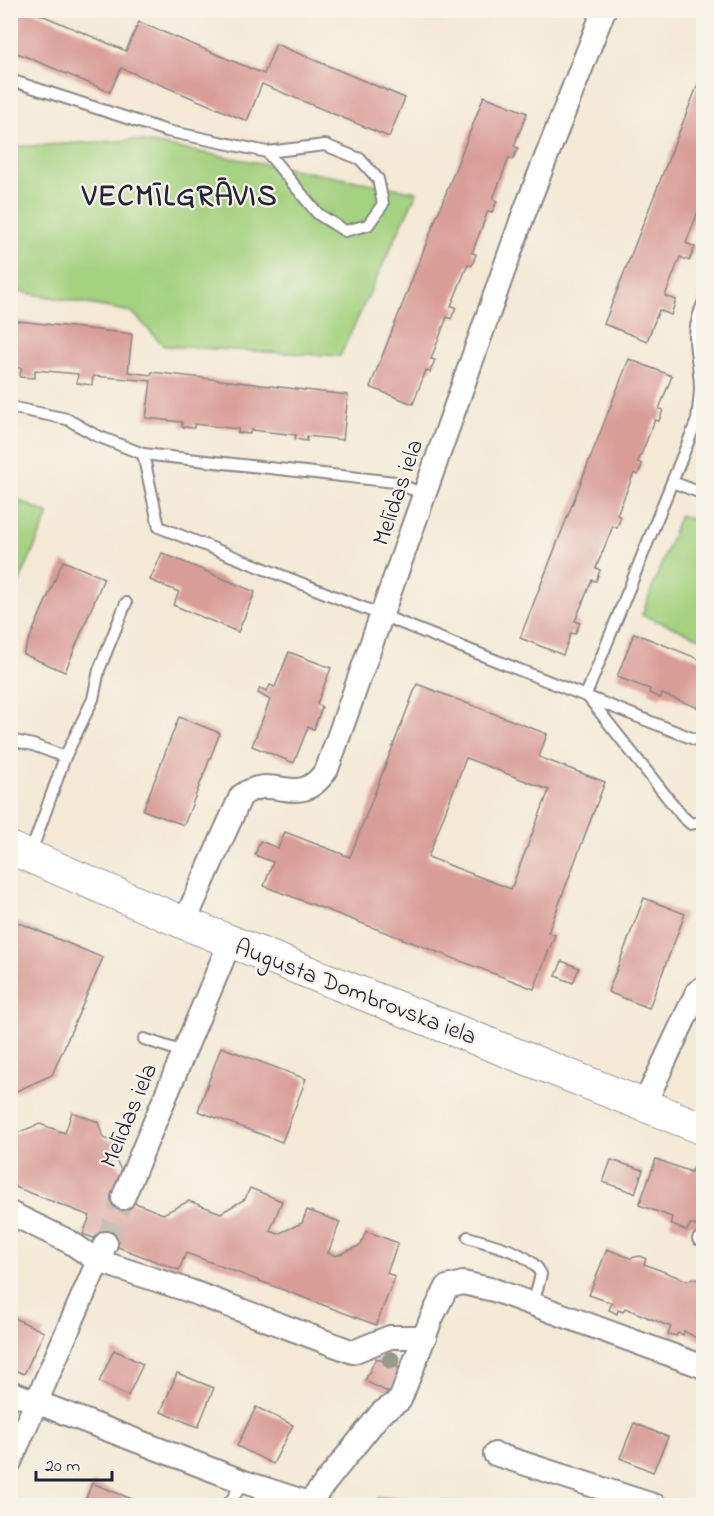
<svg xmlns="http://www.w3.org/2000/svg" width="714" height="1516" font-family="'Indie Flower',sans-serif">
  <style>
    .green { fill: #a4d280; stroke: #637a5e; stroke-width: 1.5 }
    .forest { fill: #83b46e; stroke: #526b54; stroke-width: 1.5 }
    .building { fill: #d99d97; fill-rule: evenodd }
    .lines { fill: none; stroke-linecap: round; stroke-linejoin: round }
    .minor-tunnel { stroke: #cac1b6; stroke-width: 22; stroke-dasharray: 22 11; stroke-linecap: butt }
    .service-casing { stroke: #8b8688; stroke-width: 14 }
    .minor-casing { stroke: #8b8688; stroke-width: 26 }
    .secondary-casing { stroke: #8b8688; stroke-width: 34 }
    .service { stroke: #fff; stroke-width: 10 }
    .minor { stroke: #fff; stroke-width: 22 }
    .secondary { stroke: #fff; stroke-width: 32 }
    .tree { fill: #96998c }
    .labels { text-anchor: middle; stroke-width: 4.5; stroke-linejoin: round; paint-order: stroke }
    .street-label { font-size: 24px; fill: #22223b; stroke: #f7f3e8 }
    .district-label { font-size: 30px; font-weight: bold; letter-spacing: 1.5px; fill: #22223b; stroke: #f7f3e8 }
  </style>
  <rect width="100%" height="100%" fill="#f7f3e8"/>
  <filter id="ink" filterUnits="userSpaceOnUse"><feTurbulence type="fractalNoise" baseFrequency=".0167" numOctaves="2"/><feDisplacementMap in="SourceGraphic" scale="12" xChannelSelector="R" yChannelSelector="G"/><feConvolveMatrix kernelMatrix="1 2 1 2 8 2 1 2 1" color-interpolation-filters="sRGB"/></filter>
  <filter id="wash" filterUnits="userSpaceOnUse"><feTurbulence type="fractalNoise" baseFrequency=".008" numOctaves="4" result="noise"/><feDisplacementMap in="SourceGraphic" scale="24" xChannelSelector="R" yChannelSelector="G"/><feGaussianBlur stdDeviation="1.35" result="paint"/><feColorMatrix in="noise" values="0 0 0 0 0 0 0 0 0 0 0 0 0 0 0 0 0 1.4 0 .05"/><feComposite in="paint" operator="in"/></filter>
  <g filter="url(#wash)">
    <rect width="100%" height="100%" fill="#f4e9d5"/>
    <g class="green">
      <polygon points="134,140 417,192 340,356 164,346 132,312 11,290 11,147"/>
      <polygon points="11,497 49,514 11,601"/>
      <polygon points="680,515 703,524 703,639 642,615"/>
    </g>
    <polygon class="forest" points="379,1497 478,1505 374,1505"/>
    <g id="blocks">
      <g class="building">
        <polygon points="10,10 30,10 126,51 139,22 264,74 276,44 405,98 389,137 262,84 247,121 121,68 110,92 10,50"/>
        <polygon points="703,71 704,205 701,204 686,243 695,247 689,261 680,257 665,296 676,300 671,315 659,310 647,341 604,324"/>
        <polygon points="484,96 527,113 514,146 518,148 513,159 509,158 493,199 497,201 492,212 488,211 472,253 476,254 472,266 468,264 451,306 456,307 451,319 447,317 431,359 435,360 430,372 426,370 413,404 370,387"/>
        <polygon points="10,320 132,334 128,372 151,375 152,372 348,395 343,440 307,436 307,441 295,439 296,435 251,430 250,434 238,433 238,429 194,424 194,428 182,427 182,422 146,418 151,381 93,376 92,385 77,383 78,374 35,370 35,378 20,377 21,368 10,367"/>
        <polygon points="629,359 672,376 659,409 663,410 661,416 659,421 655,420 638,462 642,464 638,475 634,473 617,515 621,517 617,528 613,526 596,568 600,570 596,581 592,580 575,621 580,623 575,634 571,633 563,655 520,638"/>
        <polygon points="162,553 255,592 238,632 173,605 179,592 150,580"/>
        <polygon points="63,561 104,578 65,672 23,654"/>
        <polygon points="634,633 704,661 704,710 662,694 660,698 649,693 650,689 617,677"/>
        <polygon points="289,652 331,668 317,704 322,707 314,729 308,727 294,763 252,746 270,700 258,693 260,688 267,691 270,685 275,687"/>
        <path d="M417 684 547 734 539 757 605 782 548 933 555 935 534 989 264 886 273 862 255 855 260 841 278 848 285 832 350 857ZM466 758 549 790 511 889 428 857Z"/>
        <polygon points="179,717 220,733 184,825 143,810"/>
        <polygon points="644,898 685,914 649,1008 608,992"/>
        <polygon points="10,919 103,958 52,1075 10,1094"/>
        <polygon points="562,961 579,968 573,983 556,976"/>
        <polygon points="221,1047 306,1079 282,1142 198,1111"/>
        <polygon points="72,1112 98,1122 103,1138 114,1142 111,1150 123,1174 115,1195 163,1214 189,1201 221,1213 245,1199 250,1188 282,1201 270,1231 278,1234 302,1223 307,1210 340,1222 328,1253 336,1256 361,1245 366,1231 398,1243 387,1273 395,1277 376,1325 186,1253 179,1270 83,1234 90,1216 10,1185 10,1144 14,1134 40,1124 65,1133"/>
        <polygon points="656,1159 691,1172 693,1168 704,1171 704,1228 690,1224 687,1231 670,1224 672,1217 639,1205"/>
        <polygon points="611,1160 643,1170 635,1193 603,1182"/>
        <polygon points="607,1249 630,1258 640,1256 646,1259 644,1264 688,1281 692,1278 702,1281 704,1339 700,1340 684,1331 683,1335 678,1333 676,1336 668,1334 671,1327 625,1308 623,1312 618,1310 617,1314 609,1310 612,1303 589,1295"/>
        <polygon points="12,1317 44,1332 24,1374 10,1368"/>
        <polygon points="114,1350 143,1364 128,1396 99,1382"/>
        <polygon points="376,1358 401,1369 390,1393 365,1381"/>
        <polygon points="177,1373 214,1388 198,1427 161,1412"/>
        <polygon points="256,1407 293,1425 273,1464 237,1446"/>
        <polygon points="634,1423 668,1437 653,1472 620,1458"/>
        <polygon points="92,1483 147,1505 147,1506 83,1506"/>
      </g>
    </g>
  </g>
  <g filter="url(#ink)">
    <use href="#blocks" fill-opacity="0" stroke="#8b8688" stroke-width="1.5"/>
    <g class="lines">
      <polyline class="minor-tunnel" points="106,1243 123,1198"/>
      <defs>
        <g id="service">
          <polyline points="10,80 167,131 267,152 325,145 360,159 378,179 383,204 368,225 345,231 318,214 267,152"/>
          <polyline points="10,407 67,419 95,435 143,454 159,527 704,743"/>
          <polyline points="143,454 395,482 425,495"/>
          <polyline points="672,482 704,494"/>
          <path d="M586 695 697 420C698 409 700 398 700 387 699 349 687 341 704 301"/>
          <polyline points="588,697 682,816 691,824 704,821"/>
          <polyline points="10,740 33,745 65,757"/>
          <polyline points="30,855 65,757 93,699 99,670 126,603"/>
          <polyline points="144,1039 183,1052"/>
          <path d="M468 1237C491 1245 530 1251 541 1274L533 1305"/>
          <polyline points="698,1239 704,1241"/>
          <polyline points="227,1506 244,1482"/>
        </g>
        <g id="minor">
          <path d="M184 923 241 796C275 770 298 813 327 769L523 216 604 10"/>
          <polyline points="644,1105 697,992 704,987"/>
          <polyline points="123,1198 230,942"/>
          <polyline points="10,1213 70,1242 98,1261 190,1291 353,1352 390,1337 425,1337"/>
          <polyline points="10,1392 244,1482 309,1503 381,1413 400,1400 432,1317 447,1287 463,1283 494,1290 704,1367"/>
          <polyline points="495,1454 656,1506"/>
          <polyline points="10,1462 106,1243"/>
        </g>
        <polyline id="secondary" points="10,848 184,923 704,1129"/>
      </defs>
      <use href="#service" class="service-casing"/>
      <use href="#minor" class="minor-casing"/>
      <use href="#secondary" class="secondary-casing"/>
      <use href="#service" class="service"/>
      <use href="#minor" class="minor"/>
      <use href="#secondary" class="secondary"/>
    </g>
    <circle class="tree" cx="391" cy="1360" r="9"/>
  </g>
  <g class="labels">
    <g class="street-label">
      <text transform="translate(397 492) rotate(-71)" y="8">Melīdas iela</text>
      <text transform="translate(356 991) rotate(21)" y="8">Augusta Dombrovska iela</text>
      <text transform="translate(128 1115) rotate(-67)" y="8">Melīdas iela</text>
    </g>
    <g class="district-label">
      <text x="180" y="205">VECMĪLGRĀVIS</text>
    </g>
  </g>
  <rect width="714" height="1516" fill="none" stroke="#f7f3e8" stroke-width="36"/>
  <path d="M36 1471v9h76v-9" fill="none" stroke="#22223b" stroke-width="3"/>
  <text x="45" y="1471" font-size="18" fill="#22223b" stroke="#f7f3e8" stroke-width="4.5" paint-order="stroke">20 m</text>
</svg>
